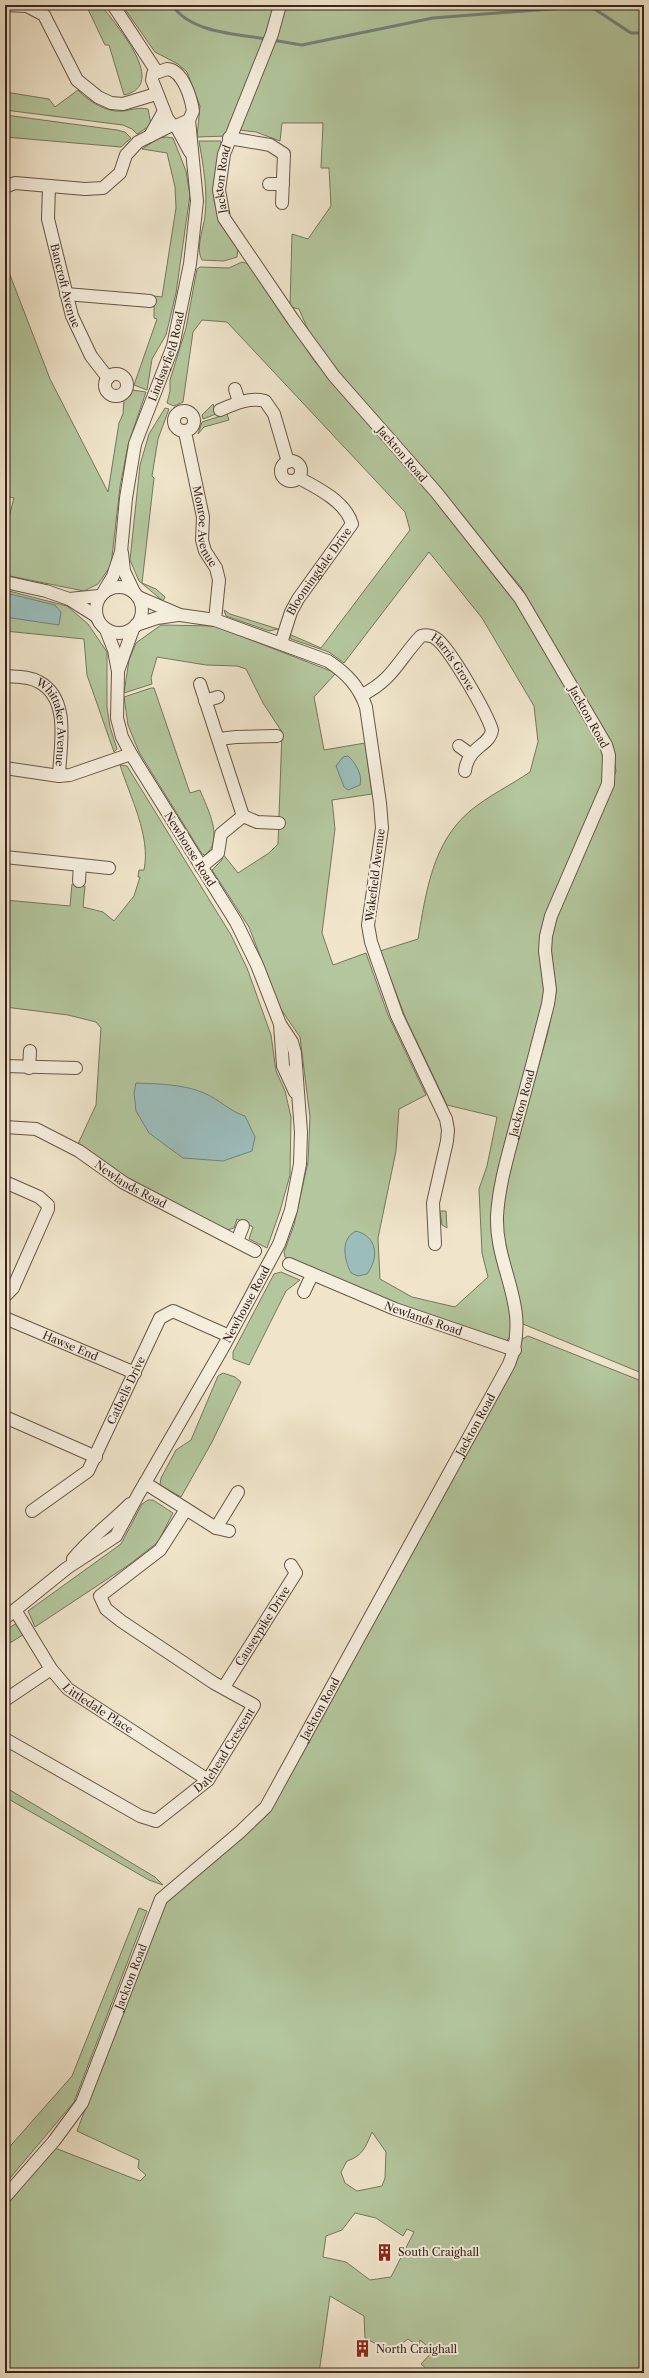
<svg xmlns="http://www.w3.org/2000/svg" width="649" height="2378" font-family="'Libre Caslon Text',serif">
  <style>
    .green { fill: #b3c69d; stroke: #76765d; fill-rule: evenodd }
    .water { fill: #9bbebd; stroke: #74817d }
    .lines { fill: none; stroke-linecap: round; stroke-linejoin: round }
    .stream { stroke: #74817d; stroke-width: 3 }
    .minor-casing { stroke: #685548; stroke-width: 14 }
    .minor { stroke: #f5eedd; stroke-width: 12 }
    .labels { text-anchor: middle; stroke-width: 4; stroke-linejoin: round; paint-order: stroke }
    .street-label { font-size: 11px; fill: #3a251d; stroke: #f5eedd }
    .poi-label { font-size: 11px; fill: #3a251d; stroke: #f5eedd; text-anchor: start }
  </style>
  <rect width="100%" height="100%" fill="#f0e5cb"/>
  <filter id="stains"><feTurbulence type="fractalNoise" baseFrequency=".005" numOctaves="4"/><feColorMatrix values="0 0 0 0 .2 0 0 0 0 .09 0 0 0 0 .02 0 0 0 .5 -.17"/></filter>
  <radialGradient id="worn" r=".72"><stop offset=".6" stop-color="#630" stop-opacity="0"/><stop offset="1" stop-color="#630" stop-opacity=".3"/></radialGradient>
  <g class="green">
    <path d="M86 5H101C115 24 170 85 124 95L109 45H105Z"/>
    <polygon points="122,5 276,5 228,136 197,137 200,106 187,72 178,64 155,52"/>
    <polygon points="284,5 644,5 644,1374 523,1324 502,1228 506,1182 548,1032 556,992 551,949 552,934 556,917 604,805 616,771 612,745 521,587 315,346 299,309 290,307 292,234 308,239 331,206 329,168 321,168 323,123 282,123 280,141 256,132 239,130"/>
    <path d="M78 90C88 101 107 113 123 111 132 110 139 107 148 109L151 125 137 134 132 129 123 125 5 110V92L49 99 55 107Z"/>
    <polygon points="5,115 117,130 125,132 131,138 121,147 5,137"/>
    <polygon points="166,137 173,138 186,171 190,195 176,293 166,335 152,359 147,390 134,385 157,319 154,318 154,296 162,297 176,208 175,187 167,153 142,149 159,138"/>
    <path d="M199 141H221L214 201 219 217 238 247 237 257 224 261 202 260C195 248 204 228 205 215 208 190 203 165 199 141Z"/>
    <polygon points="5,262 50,379 108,492 119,423 123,414 124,400 132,390 146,392 128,445 120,487 111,565 105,574 98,584 84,591 5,575 5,532 14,498 5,496"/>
    <path d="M242 262 249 264 315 362 427 485 524 610 597 739 604 755 605 783 542 927 541 951 546 997 501 1163 505 1280 513 1334 505 1342 433 1319 285 1257 284 1252 294 1225 308 1162 310 1117 300 1037 280 1008 249 927 212 870 222 860 223 854 238 873 269 853 278 844 282 732 263 703 246 669 237 666 206 665 157 657 151 678 152 684 124 693 129 660 136 643 161 625 215 626 336 673 314 697 324 750 365 743 372 794 332 800 335 829 322 933 333 965 366 953 388 1015 426 1095 399 1109 396 1151 378 1238 380 1279 412 1297 455 1307 488 1277 482 1253 479 1189 487 1166 497 1117 447 1105 406 1019 380 951 418 939C426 893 432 843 470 811 488 796 511 785 530 772L538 742 534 706 482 618 429 552 344 663 329 652 291 639 289 634 321 648 410 530 405 512 227 322 202 320 193 332 183 402 174 406 167 403 170 391V380L186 328 197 269 200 267 229 268Z"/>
    <polygon points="213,404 216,414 203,419 202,415"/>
    <polygon points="165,408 169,409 158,439 152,476 154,478 142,583 156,589 165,597 163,601 139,581 130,560 140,465 149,434"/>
    <polygon points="227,414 229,420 204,427 198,434 202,422"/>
    <polygon points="5,590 67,606 88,624 107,652 107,707 110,727 117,749 114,752 87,675 84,639 5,631"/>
    <polygon points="224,610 230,614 278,629 269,631 226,616"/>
    <path d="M151 688H154L190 793 200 790C207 808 225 840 205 855L202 854 139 752 128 725 124 697Z"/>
    <path d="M120 765 127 766 231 935 247 968 271 1035 276 1071 285 1091 291 1117 290 1175 280 1211 267 1248 249 1239 253 1227 237 1219 234 1228 227 1230 135 1186 77 1146 96 1105 101 1028 96 1022 68 1015 5 1007V900L70 906 72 884 85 886 83 907 103 912 114 921 134 896 140 877H138L139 870H144C151 836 130 797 120 765Z"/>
    <polygon points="440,1211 446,1211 447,1228 442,1225"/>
    <polygon points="281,1272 300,1280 286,1291 249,1365 233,1359 233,1352 274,1274"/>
    <path d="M528 1336 644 1382V2373H431L421 2364 433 2351 420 2340 419 2347 408 2339 391 2352 365 2338 364 2316 330 2296 319 2373H5V2206L55 2148 140 2181 146 2175 138 2168 139 2160 77 2131 164 1901 257 1824 516 1359 522 1339ZM372 2132 386 2152 385 2178 382 2186 357 2191 345 2183 341 2172 347 2161C363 2156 366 2146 372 2132ZM355 2213 376 2218 403 2236 407 2229 414 2232 391 2277 370 2280 346 2262 323 2257 326 2236 342 2230Z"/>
    <polygon points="223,1373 235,1377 241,1382 212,1442 181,1497 160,1485 161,1478 176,1450 191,1440 218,1376"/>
    <polygon points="148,1500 153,1500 173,1513 158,1542 130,1564 35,1627 28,1611 121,1544 142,1504"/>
    <polygon points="19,1622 26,1633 5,1646 5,1630"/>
    <polygon points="5,1787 155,1877 163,1885 149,1880 5,1797"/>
    <polygon points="139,1908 147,1911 74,2102 5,2184 5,2152 72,2076"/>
  </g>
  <g class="water">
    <polygon points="10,594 55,605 61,612 59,625 5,617 5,595"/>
    <path d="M348 756C355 762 363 775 360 785L348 790 344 787 336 766 343 757Z"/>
    <path d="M136 1083C158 1084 183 1084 204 1093 219 1099 229 1111 245 1116L255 1137 252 1151 223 1161 183 1158 149 1133 136 1111 134 1093Z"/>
    <path d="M356 1231C378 1237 379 1258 367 1274L358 1276 351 1273C344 1259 340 1239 356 1231Z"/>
  </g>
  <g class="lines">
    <g class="stream">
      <path d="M172 5C191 33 236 34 267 39"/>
      <polyline points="272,40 302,45 433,18 590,6 631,33 644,33"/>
    </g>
    <defs>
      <g id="minor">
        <polyline points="5,5 27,6 44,15 77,80 98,97 111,103 123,104 156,94"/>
        <polyline points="113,5 157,72"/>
        <path d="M167 69C183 70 191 98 193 111L189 120 176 126 172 125 167 118 152 80 153 74Z"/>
        <polyline points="164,111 150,136 172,125"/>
        <polyline points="176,126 190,152"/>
        <polyline points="229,138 270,145 284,154 282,203"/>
        <polyline points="269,184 283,184"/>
        <path id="s1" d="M49 186 48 219 72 316 91 356 108 378"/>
        <polyline points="5,187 15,183 85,189 103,188 120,173 126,155 138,142 150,136"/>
        <polyline points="66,294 150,301"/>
        <circle cx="116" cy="385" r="11"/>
        <polyline points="235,389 239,402"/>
        <path d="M220 410C234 404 249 397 265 401L274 414 288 462"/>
        <circle cx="184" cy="421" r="10"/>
        <path id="s2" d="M185 432 203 517 202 540 205 551 216 568 219 580 215 620"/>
        <circle cx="291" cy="471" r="10"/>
        <polyline points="122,553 124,571 134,592"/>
        <polyline points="5,582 46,591 69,599 96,616"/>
        <circle cx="119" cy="610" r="23"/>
        <path id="s3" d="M104 591 113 576 121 552 126 498 135 444 173 346 190 264 197 201 189 120"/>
        <path d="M138 597 180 615 215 620 328 661C346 673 359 686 366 707L380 803 382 828 368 925 371 942 397 1016 446 1119 448 1130 447 1141 433 1203 435 1244"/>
        <polyline points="69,599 99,596"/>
        <polyline points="136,625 157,618 178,615"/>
        <path id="s4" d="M281 643 291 612 298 599 352 524C346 502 318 488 299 478"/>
        <polyline points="118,671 133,629"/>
        <path id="s5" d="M5 676C16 677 29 676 39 682 71 699 60 746 59 776"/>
        <polyline points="200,684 243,816 221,834 218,853 201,867"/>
        <path id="s6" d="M362 695C393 680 399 659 421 636 428 634 433 636 438 640 452 653 486 711 492 730 490 746 468 746 465 771"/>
        <polyline points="205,701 218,697"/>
        <polyline points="219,739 236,737 277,736"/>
        <polyline points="459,746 470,754"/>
        <polyline points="5,768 59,776 70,775 131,754"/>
        <polyline points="243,816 257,822 279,823"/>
        <polyline points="5,857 109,868"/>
        <polyline points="79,881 80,865"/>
        <polyline points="280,1024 283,1066 295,1092"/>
        <polyline points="5,1066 76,1068"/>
        <polyline points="29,1068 30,1051"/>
        <path id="s7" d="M5 1127 36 1129 79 1151 124 1183 255 1251"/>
        <polyline points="5,1182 39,1197 48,1205 48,1209 13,1288 5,1296"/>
        <polyline points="237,1241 243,1226"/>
        <path id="s8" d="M289 1264 395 1309 515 1350"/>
        <polyline points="304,1292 312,1275"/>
        <path id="s9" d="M5 1318 135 1373"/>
        <polyline points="5,1417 96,1457"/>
        <polyline points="145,1483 216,1528 229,1531"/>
        <path id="s10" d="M32 1511 88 1471 160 1318 173 1311 229 1336"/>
        <polyline points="216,1528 238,1492"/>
        <path d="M73 1559C90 1538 111 1523 130 1504"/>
        <path id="s11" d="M15 1610 51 1669 68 1689 208 1780"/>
        <path id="s12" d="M5 1618 67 1568 116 1536 138 1495 225 1344 279 1244 291 1210 300 1164 301 1132 295 1053 292 1042 280 1024 257 965 236 922 131 754 122 737 117 718 118 672 114 650 106 630"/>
        <path id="s13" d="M224 1687 296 1573 291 1565"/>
        <polyline points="5,1700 51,1669"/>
        <path id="s14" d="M5 1739 140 1816 156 1821 208 1780 254 1705 214 1683 121 1621 106 1609 100 1596 160 1550 185 1511"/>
        <path id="s15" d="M5 2197 54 2141 82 2103 161 1899 240 1832 266 1807 509 1364C532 1307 495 1269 497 1216 499 1183 509 1152 517 1121 528 1082 538 1043 548 1004L550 990 545 951 546 936 551 916 608 784 609 755 606 745 520 598 436 492 334 376 294 321 224 218 219 190 224 154 272 34 280 5"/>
      </g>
    </defs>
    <use href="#minor" class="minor-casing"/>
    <use href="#minor" class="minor"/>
  </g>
  <defs>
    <symbol id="building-bare" viewBox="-9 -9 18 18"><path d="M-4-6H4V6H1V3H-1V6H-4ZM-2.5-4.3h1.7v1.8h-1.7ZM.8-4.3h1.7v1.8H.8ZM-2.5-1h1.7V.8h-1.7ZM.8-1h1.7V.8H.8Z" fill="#8f2418" stroke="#f5eedd" stroke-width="2.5" paint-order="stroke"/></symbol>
  </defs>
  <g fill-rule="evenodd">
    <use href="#building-bare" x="372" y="2240" width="25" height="25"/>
    <use href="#building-bare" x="350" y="2336" width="25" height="25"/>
  </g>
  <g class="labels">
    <g class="street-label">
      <text dy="4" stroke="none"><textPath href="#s15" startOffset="2319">Jackton Road</textPath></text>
      <text dy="4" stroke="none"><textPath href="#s1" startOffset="102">Bancroft Avenue</textPath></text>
      <text dy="4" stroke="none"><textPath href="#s3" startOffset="245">Lindsayfield Road</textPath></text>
      <text transform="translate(402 454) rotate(49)" y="4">Jackton Road</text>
      <text dy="4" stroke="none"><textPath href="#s2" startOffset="97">Monroe Avenue</textPath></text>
      <text dy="4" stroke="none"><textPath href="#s4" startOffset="82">Bloomingdale Drive</textPath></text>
      <text dy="4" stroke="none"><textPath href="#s6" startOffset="129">Harris Grove</textPath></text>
      <text transform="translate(589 717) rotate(61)" y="4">Jackton Road</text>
      <text dy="4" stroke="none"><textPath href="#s5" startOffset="80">Whittaker Avenue</textPath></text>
      <text transform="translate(190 849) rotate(58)" y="4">Newhouse Road</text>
      <text transform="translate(375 875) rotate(-83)" y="4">Wakefield Avenue</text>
      <text dy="4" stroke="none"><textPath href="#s15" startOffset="1252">Jackton Road</textPath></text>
      <text dy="4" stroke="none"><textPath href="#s7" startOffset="141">Newlands Road</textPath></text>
      <text dy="4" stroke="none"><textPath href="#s12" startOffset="404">Newhouse Road</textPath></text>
      <text dy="4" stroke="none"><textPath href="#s8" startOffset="145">Newlands Road</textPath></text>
      <text dy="4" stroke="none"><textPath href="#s9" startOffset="71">Hawse End</textPath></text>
      <text dy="4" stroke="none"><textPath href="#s10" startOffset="158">Catbells Drive</textPath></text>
      <text dy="4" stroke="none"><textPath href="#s15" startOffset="916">Jackton Road</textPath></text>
      <text dy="4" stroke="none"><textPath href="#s13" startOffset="72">Causeypike Drive</textPath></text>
      <text dy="4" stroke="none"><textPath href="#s11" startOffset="131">Littledale Place</textPath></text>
      <text dy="4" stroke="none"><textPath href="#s15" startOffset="592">Jackton Road</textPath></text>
      <text dy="4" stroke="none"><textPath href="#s14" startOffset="272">Dalehead Crescent</textPath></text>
      <text dy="4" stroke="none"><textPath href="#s15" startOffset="257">Jackton Road</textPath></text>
    </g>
    <g class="poi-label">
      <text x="398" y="2256">South Craighall</text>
      <text x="376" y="2353">North Craighall</text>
    </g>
  </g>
  <rect width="649" height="2378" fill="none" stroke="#f0e5cb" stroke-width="20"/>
  <rect x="6" y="6" width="637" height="2366" fill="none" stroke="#3a251d" stroke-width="2"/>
  <rect x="10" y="10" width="629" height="2358" fill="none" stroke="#3a251d"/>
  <rect width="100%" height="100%" filter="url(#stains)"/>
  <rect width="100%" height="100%" fill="url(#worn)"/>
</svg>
